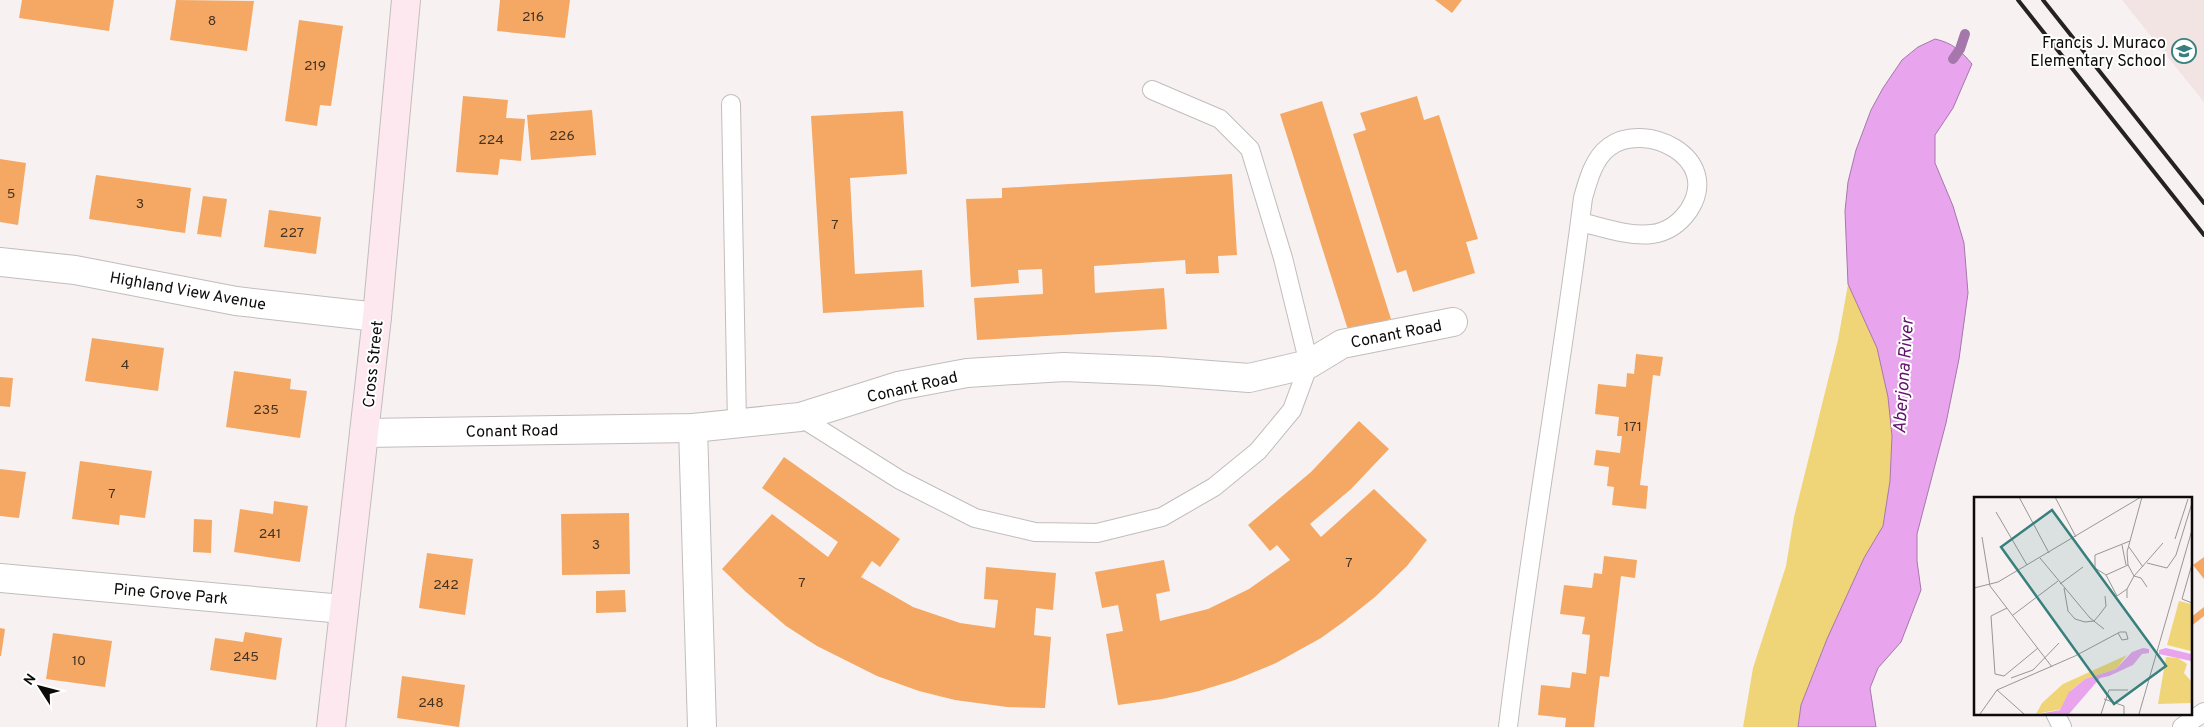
<svg xmlns="http://www.w3.org/2000/svg" width="2204" height="727" font-family="Overpass,sans-serif">
  <style>
    .built { fill: #f2e4e2 }
    .green { fill: #f0d578 }
    .water { fill: #e8a5ee; stroke: #a677aa }
    .lines { fill: none; stroke-linecap: round; stroke-linejoin: round }
    .stream { stroke: #a677aa; stroke-width: 10 }
    .building { fill: #f4a864 }
    .lane-casing { stroke: #c2bdbc; stroke-width: 20 }
    .street-casing { stroke: #c2bdbc; stroke-width: 30 }
    .secondary-casing { stroke: #c2bdbc; stroke-width: 30 }
    .lane { stroke: #fff; stroke-width: 18 }
    .street { stroke: #fff; stroke-width: 28 }
    .secondary { stroke: #fee8f0; stroke-width: 28 }
    .rail { stroke: #252322; stroke-width: 4 }
    .labels { text-anchor: middle; stroke-width: 4; stroke-linejoin: round; paint-order: stroke }
    .number-label { font-size: 14px; fill: #463220 }
    .poi-label { font-size: 16px; fill: #0c0b0a; stroke: #fff; text-anchor: end }
    .street-label { font-size: 16px; fill: #0c0b0a; stroke: #fff }
    .water-label { font-size: 18px; font-style: italic; fill: #62126b; stroke: #fff }
    .inset-road { fill: none; stroke: #999695; stroke-width: 1 }
    .view { fill: #38807d; fill-opacity: 0.15; stroke: #38807d; stroke-width: 2.5 }
    .inset-edge { fill: none; stroke: #0c0b0a; stroke-width: 2.5 }
  </style>
  <rect width="100%" height="100%" fill="#f7f2f1"/>
  <polygon class="built" points="2122,0 2204,0 2204,102"/>
  <polygon class="green" points="1848,284 1877,348 1888,397 1892,436 1890,481 1883,526 1864,558 1827,639 1801,705 1798,727 1743,727 1753,668 1786,566 1794,517 1838,340"/>
  <path class="water" d="M1935 39C1953 43 1961 51 1972 64L1953 108 1935 135V163L1953 206 1964 243 1968 293 1959 359 1946 423 1917 534V561L1921 590 1901 642 1878 668 1870 688 1876 727H1798L1801 705 1827 639 1864 558 1883 526 1890 481 1892 436 1888 397 1877 348 1848 284 1845 211 1848 182 1856 150 1871 110 1883 88 1902 60 1918 47Z"/>
  <g class="lines">
    <polyline class="stream" points="1953,59 1960,49 1965,34"/>
  </g>
  <g class="building">
    <polygon points="22,0 114,0 109,31 19,18"/>
    <polygon points="176,0 254,1 247,51 170,40"/>
    <polygon points="500,0 570,0 565,38 497,31"/>
    <polygon points="1435,0 1462,0 1452,13"/>
    <polygon points="299,20 343,26 331,106 320,105 317,126 285,121"/>
    <polygon points="463,96 508,100 506,118 525,119 521,161 500,159 498,175 456,172"/>
    <polygon points="1417,96 1424,120 1439,115 1478,239 1466,242 1475,273 1413,292 1406,270 1397,273 1353,134 1366,130 1360,113"/>
    <polygon points="1322,101 1391,319 1349,333 1280,114"/>
    <polygon points="592,110 596,155 531,160 527,115"/>
    <polygon points="903,111 907,174 850,178 855,274 922,270 924,307 823,313 811,116"/>
    <polygon points="0,159 26,163 18,225 0,222"/>
    <polygon points="1232,174 1237,255 1218,256 1219,273 1186,274 1185,260 1094,266 1095,293 1164,288 1167,329 977,340 974,298 1043,294 1042,269 1018,270 1019,283 971,287 966,199 1002,198 1002,188"/>
    <polygon points="96,175 191,188 185,233 89,219"/>
    <polygon points="203,196 227,199 221,237 197,234"/>
    <polygon points="269,210 321,217 316,254 264,247"/>
    <polygon points="92,338 164,348 158,391 85,381"/>
    <polygon points="1636,354 1663,357 1660,376 1653,375 1640,485 1648,486 1646,509 1612,505 1614,487 1607,486 1609,467 1594,465 1596,450 1620,453 1622,436 1617,436 1619,417 1595,414 1598,384 1626,387 1627,373 1634,374"/>
    <polygon points="234,371 291,379 290,389 307,391 300,438 226,427"/>
    <polygon points="0,377 13,378 10,407 0,406"/>
    <polygon points="1359,421 1389,449 1351,489 1310,524 1321,537 1374,489 1427,540 1407,566 1375,597 1346,620 1321,638 1276,663 1235,680 1199,691 1162,699 1118,705 1106,634 1123,631 1118,605 1102,608 1095,572 1164,560 1170,591 1156,594 1160,621 1208,609 1249,589 1290,560 1277,545 1270,551 1248,525 1311,472"/>
    <polygon points="784,457 900,539 880,567 872,561 861,577 913,607 960,623 995,628 998,600 984,599 986,567 1056,573 1053,610 1036,608 1034,635 1051,637 1045,708 1007,707 955,700 919,691 877,676 817,646 786,626 746,592 722,569 772,514 828,557 838,542 762,488"/>
    <polygon points="80,461 152,471 145,518 120,515 119,525 72,519"/>
    <polygon points="0,469 26,472 19,518 0,516"/>
    <polygon points="274,501 308,506 300,562 234,552 240,509 273,514"/>
    <polygon points="629,513 630,574 562,575 561,514"/>
    <polygon points="194,519 212,520 211,553 193,552"/>
    <polygon points="427,553 473,559 465,615 419,608"/>
    <polygon points="1604,556 1637,560 1635,578 1621,576 1609,677 1600,676 1594,727 1565,727 1566,718 1538,715 1541,685 1570,688 1572,672 1586,674 1590,635 1582,634 1585,617 1560,614 1564,585 1592,588 1594,573 1602,574"/>
    <polygon points="2204,557 2204,579 2193,565"/>
    <polygon points="625,590 626,612 596,613 596,591"/>
    <polygon points="2204,607 2204,616 2190,627 2190,618"/>
    <polygon points="0,628 5,629 1,656 0,656"/>
    <polygon points="245,632 282,638 276,680 210,670 215,638 243,642"/>
    <polygon points="53,633 112,641 105,687 46,679"/>
    <polygon points="402,676 465,685 459,727 397,718"/>
  </g>
  <g class="lines">
    <defs>
      <g id="lane">
        <polyline points="731,104 737,424"/>
        <polyline points="800,417 900,480 975,518 1035,532 1097,533 1162,517 1214,487 1258,451 1292,410 1309,364 1283,258 1250,149 1220,119 1152,90"/>
        <polyline points="2055,713 2062,727"/>
        <path d="M1508 727C1529 550 1561 374 1583 198 1588 180 1594 158 1609 147 1644 120 1723 157 1689 210 1680 223 1668 232 1652 234 1629 237 1602 227 1580 222"/>
        <polyline points="2182,727 2204,712"/>
      </g>
      <g id="street">
        <polyline points="0,262 75,270 236,301 377,317"/>
        <polyline points="693,428 702,727"/>
        <polyline points="364,433 693,428 800,417 898,386 967,373 1064,367 1158,371 1249,378 1309,364 1342,344 1453,322"/>
        <polyline points="0,578 343,609"/>
      </g>
      <polyline id="secondary" points="331,727 377,317 406,0"/>
    </defs>
    <use href="#lane" class="lane-casing"/>
    <use href="#street" class="street-casing"/>
    <use href="#secondary" class="secondary-casing"/>
    <use href="#lane" class="lane"/>
    <use href="#street" class="street"/>
    <use href="#secondary" class="secondary"/>
    <g class="rail">
      <polyline points="2018,0 2204,235"/>
      <polyline points="2043,0 2204,203"/>
    </g>
  </g>
  <defs>
    <symbol id="school-ring" viewBox="-11 -11 22 22"><circle r="9.5" fill="#fff" stroke="#38807d" stroke-width="1.5"/><path d="M0-5L7-2L0 1L-7-2ZM-4 1L0 2.5L4 1V4Q0 6-4 4Z" fill="#38807d"/></symbol>
  </defs>
  <g fill-rule="evenodd">
    <use href="#school-ring" x="2170" y="37" width="28" height="28"/>
  </g>
  <g class="labels">
    <g class="number-label">
      <text x="533" y="21">216</text>
      <text x="212" y="25">8</text>
      <text x="315" y="70">219</text>
      <text x="562" y="140">226</text>
      <text x="491" y="144">224</text>
      <text x="11" y="198">5</text>
      <text x="140" y="208">3</text>
      <text x="835" y="229">7</text>
      <text x="292" y="237">227</text>
      <text x="125" y="369">4</text>
      <text x="266" y="414">235</text>
      <text x="1633" y="431">171</text>
      <text x="112" y="498">7</text>
      <text x="270" y="538">241</text>
      <text x="596" y="549">3</text>
      <text x="1349" y="567">7</text>
      <text x="802" y="587">7</text>
      <text x="446" y="589">242</text>
      <text x="246" y="661">245</text>
      <text x="79" y="665">10</text>
      <text x="431" y="707">248</text>
    </g>
    <g class="poi-label">
      <text x="2166" y="48">Francis J. Muraco<tspan x="2166" dy="18">Elementary School</tspan></text>
    </g>
    <g class="street-label">
      <text transform="translate(188 290) rotate(10)" y="6">Highland View Avenue</text>
      <text transform="translate(1396 333) rotate(-11)" y="6">Conant Road</text>
      <text transform="translate(372 364) rotate(-84)" y="6">Cross Street</text>
      <text transform="translate(912 386) rotate(-13)" y="6">Conant Road</text>
      <text transform="translate(512 430) rotate(-1)" y="6">Conant Road</text>
      <text transform="translate(171 593) rotate(5)" y="6">Pine Grove Park</text>
    </g>
    <g class="water-label">
      <text transform="translate(1903 376) rotate(-86)" y="6">Aberjona River</text>
    </g>
  </g>
  <g transform="translate(1974 497)">
    <rect width="218" height="218" fill="#f7f2f1"/>
    <path d="M205 104 217 107V154L193 148ZM153 158 142 172 111 182 97 193 88 212 62 217 68 206 89 187ZM192 160 204 161 213 167 210 176 217 184V206L184 207Z" fill="#f0d578"/>
    <path d="M169 151 175 152V156L168 157 159 168 135 179 126 181 95 217H65L86 213 95 195 111 182 142 172 158 155ZM192 151 217 157V164L185 157V153Z" fill="#e8a5ee"/>
    <path class="inset-road" d="M45 0 75 56M81 0 102 40M22 15 53 68M8 40 16 89 78 170M201 42 214 2M148 48 152 68M155 50 169 70M66 61 116 121 130 132M173 66 193 71 202 58 218 6M218 67 208 102 218 106M132 78 121 71V58L156 44M132 78 143 99 153 92M132 78 154 68M160 79 154 68 153 55 168 0M160 79 167 81 173 90M86 87 109 70M0 91 24 85 167 0M90 91 94 114 101 122 111 125 120 124 126 117 132 109 131 99M153 101V92L160 79 189 46M33 111 17 119 21 177 30 179 64 151M39 118 84 84M37 181 59 173 85 146M130 202 150 209V217M6 217 23 193M50 217 23 193 101 159 146 135H152L154 142 148 143 144 136M127 217 135 193H154M165 217 218 33"/>
    <path class="view" d="M78 13 192 169 140 207 27 50Z"/>
    <rect width="218" height="218" class="inset-edge"/>
  </g>
  <g transform="translate(40 687) rotate(306)" stroke="#ffffff" stroke-width="4" paint-order="stroke">
  <path d="M0-4L9 19L0 12L-9 19Z" fill="#0c0b0a"/>
  <text y="-8" font-size="14" font-weight="bold" text-anchor="middle" fill="#0c0b0a">N</text>
  </g>
</svg>
